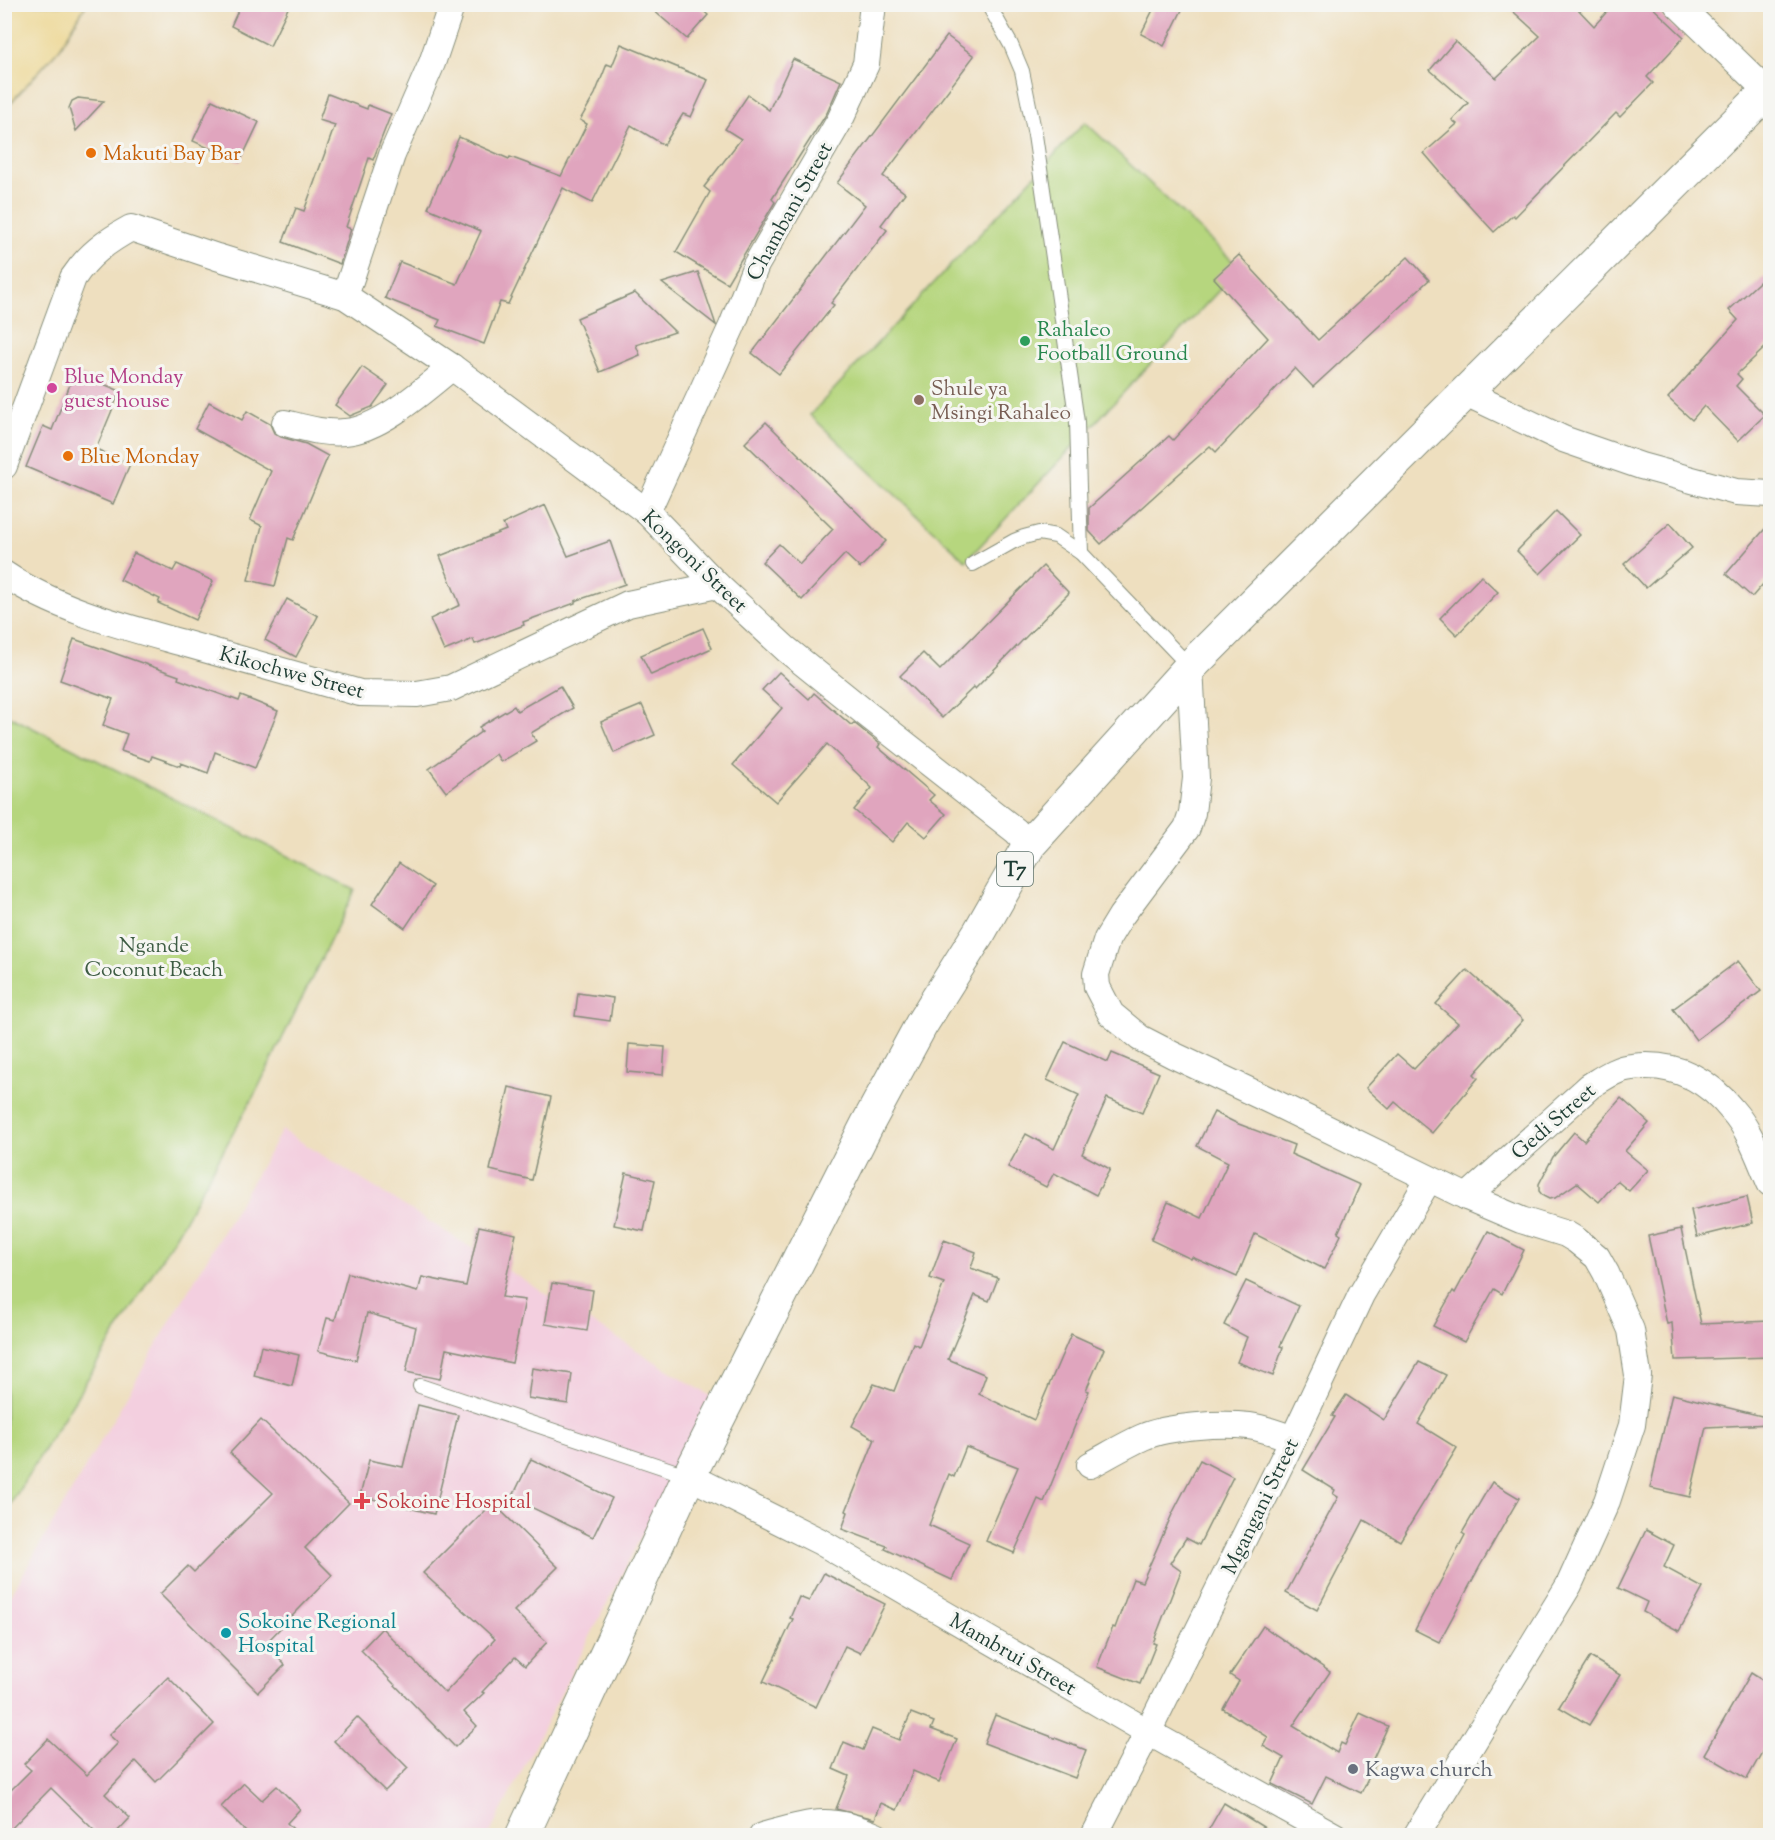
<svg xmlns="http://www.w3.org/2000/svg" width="1775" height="1840" font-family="'Sorts Mill Goudy',serif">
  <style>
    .built { fill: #f3cfdf }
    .green { fill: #b6d67e; stroke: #6a8a59; stroke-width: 1.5 }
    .sand { fill: #eeda9e; stroke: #868c69; stroke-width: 1.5 }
    .building { fill: #e0a5be }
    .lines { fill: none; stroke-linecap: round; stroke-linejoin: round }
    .lane-casing { stroke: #868e7a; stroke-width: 16 }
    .street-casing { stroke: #868e7a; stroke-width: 28 }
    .highway-casing { stroke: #868e7a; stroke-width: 35 }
    .lane { stroke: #fff; stroke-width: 14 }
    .street { stroke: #fff; stroke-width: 26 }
    .highway { stroke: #fff; stroke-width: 33 }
    .food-dot { fill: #e8710a; stroke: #f6f6f2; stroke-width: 2 }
    .leisure-dot { fill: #2e9e5b; stroke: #f6f6f2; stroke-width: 2 }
    .hotel-dot { fill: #d1479c; stroke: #f6f6f2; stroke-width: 2 }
    .education-dot { fill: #8d6e63; stroke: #f6f6f2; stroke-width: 2 }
    .health-dot { fill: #e0444e; stroke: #f6f6f2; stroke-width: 2 }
    .culture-dot { fill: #0f9aa8; stroke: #f6f6f2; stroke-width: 2 }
    .worship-dot { fill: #6b7280; stroke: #f6f6f2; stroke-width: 2 }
    .labels { text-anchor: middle; stroke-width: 6; stroke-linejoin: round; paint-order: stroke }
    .shield { fill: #f6f6f2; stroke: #60746d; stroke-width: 1.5 }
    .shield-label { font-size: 20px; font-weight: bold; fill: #1f3d34 }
    .food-label { font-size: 21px; fill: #c56008; stroke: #f6f6f2; text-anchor: start }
    .street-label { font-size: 21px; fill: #1f3d34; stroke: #f6f6f2 }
    .leisure-label { font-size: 21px; fill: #27864d; stroke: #f6f6f2; text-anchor: start }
    .hotel-label { font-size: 21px; fill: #b23c85; stroke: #f6f6f2; text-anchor: start }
    .education-label { font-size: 21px; fill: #785e54; stroke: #f6f6f2; text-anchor: start }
    .park-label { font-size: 21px; fill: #3d5c43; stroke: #f6f6f2 }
    .health-label { font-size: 21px; fill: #be3a42; stroke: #f6f6f2; text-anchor: start }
    .culture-label { font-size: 21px; fill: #0d838f; stroke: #f6f6f2; text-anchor: start }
    .worship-label { font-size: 21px; fill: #5b616d; stroke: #f6f6f2; text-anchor: start }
  </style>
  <rect width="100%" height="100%" fill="#f6f6f2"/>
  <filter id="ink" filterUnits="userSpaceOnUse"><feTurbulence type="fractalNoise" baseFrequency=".0167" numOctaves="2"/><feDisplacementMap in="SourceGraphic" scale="12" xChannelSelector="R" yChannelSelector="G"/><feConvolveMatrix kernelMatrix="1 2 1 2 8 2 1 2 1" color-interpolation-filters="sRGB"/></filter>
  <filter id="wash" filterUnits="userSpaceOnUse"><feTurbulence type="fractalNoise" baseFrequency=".008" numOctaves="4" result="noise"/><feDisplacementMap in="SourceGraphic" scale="24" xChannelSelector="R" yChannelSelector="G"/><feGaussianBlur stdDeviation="1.35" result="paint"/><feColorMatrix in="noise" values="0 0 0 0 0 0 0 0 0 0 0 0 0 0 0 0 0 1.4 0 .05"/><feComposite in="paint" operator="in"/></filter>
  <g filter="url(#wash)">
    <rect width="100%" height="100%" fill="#eedfbf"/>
    <polygon class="built" points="282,1130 712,1397 489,1835 5,1836 5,1605"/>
    <g class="green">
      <polygon points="1085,122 1240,268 966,561 810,415"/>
      <polygon points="5,714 355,890 257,1090 178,1232 5,1513"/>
    </g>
    <polygon class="sand" points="5,4 86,5 60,48 5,109"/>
    <g id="blocks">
      <g class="building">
        <polygon points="241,4 290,4 270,46 231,26"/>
        <polygon points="646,4 696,4 708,15 687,39"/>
        <polygon points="1156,4 1185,4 1164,46 1141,34"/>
        <polygon points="1505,4 1573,4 1594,26 1614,4 1649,4 1684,37 1647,77 1653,83 1620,117 1616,113 1515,217 1513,215 1494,232 1460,195 1424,153 1457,124 1452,120 1468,103 1430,70 1455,41 1496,78 1540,36"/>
        <polygon points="947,36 974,56 883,176 905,193 881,225 887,230 831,303 834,305 779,374 752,353 865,205 837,183"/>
        <polygon points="621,44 708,80 691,117 683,114 664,145 631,125 592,203 563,188 508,304 500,302 484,344 437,326 440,320 385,298 400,262 457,284 481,231 428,208 459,137 509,159 510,157 561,176 587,124 580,120 595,94 607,64 612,66"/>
        <polygon points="793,59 841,81 827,113 772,199 775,202 727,283 676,252 710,192 704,187 741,139 725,129 748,95 769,110"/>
        <polygon points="328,94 367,109 368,105 391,114 373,160 369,158 346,227 351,229 340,264 283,242 296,208 304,211 335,125 319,120"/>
        <polygon points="78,98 104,101 76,131 69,108 72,101"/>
        <polygon points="212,100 259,122 240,162 193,141"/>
        <polygon points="1239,255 1318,340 1408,257 1429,280 1313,387 1295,368 1216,452 1210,446 1101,544 1089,531 1089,508 1169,436 1173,440 1268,338 1214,278"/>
        <polygon points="698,272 716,325 662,283"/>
        <polygon points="1770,272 1770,343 1737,374 1742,379 1736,386 1765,415 1738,441 1704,406 1692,420 1668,398 1738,320 1729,310"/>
        <polygon points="635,293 675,332 636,345 640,355 600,372 577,318"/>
        <polygon points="362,367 388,385 372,407 350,416 335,405"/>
        <polygon points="75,372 120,391 96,449 130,464 113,504 26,467 43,426 52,430"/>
        <polygon points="209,402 242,420 247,411 270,424 274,433 281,437 306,444 328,456 293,540 288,538 275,586 248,580 262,526 250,520 271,471 195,429"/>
        <polygon points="766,422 886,541 860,568 845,554 802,600 762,562 779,544 800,564 833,529 745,443"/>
        <polygon points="545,505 568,556 610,541 625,584 575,601 575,603 523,622 524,625 475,644 473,639 444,651 430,619 460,605 440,556 506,530 503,524"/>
        <polygon points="1556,511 1580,535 1540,574 1517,551"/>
        <polygon points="1670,523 1692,548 1646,588 1624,564"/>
        <polygon points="1770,523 1770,576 1752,597 1726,574"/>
        <polygon points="134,553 173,571 177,564 213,581 195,620 158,603 160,599 120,580"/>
        <polygon points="1043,566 1069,593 975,689 974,687 942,718 900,676 923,653 940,670"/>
        <polygon points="1481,576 1498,592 1457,635 1440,618"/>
        <polygon points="287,599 318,616 296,657 265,640"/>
        <polygon points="703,628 712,648 651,675 641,655"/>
        <polygon points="74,639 179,676 178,679 239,701 241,696 278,711 255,768 215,752 208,773 181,763 180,766 152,756 150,761 121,751 127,734 103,725 113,699 60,680"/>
        <polygon points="779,672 809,699 814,693 851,725 854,723 875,740 880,744 878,747 934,795 929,800 946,814 926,837 908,822 892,842 854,810 872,788 827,744 776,802 733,765 782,708 762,690"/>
        <polygon points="560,686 573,708 531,733 536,741 501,762 496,754 446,792 429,769 482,731 479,727 514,706 517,711"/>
        <polygon points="642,705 655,735 614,753 601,722"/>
        <polygon points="399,863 433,886 405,928 372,904"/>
        <polygon points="1738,961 1761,991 1696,1040 1673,1009"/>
        <polygon points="1467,970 1523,1020 1474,1074 1478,1078 1432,1133 1395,1102 1389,1109 1366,1088 1397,1054 1414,1069 1458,1023 1436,1004"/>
        <polygon points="578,993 613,998 610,1021 575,1016"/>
        <polygon points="1065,1042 1108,1062 1112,1053 1159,1073 1142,1113 1107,1098 1082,1154 1110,1169 1096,1195 1054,1173 1046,1187 1008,1167 1026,1134 1054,1149 1079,1095 1047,1080"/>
        <polygon points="629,1044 665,1047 663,1075 627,1072"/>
        <polygon points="509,1087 551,1097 532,1180 490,1170"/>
        <polygon points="1621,1098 1649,1123 1625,1151 1648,1170 1629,1191 1617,1181 1599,1202 1577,1183 1555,1198 1549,1199 1543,1196 1539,1191 1539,1184 1553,1157 1574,1132 1584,1141"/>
        <polygon points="1214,1112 1236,1123 1294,1145 1291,1154 1360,1185 1338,1233 1341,1235 1324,1269 1255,1234 1237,1277 1192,1257 1191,1259 1151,1240 1168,1202 1202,1218 1228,1162 1197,1146"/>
        <polygon points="626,1173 655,1180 644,1231 614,1225"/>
        <polygon points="1747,1197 1753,1223 1697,1237 1691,1210"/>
        <polygon points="479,1226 516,1234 502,1297 525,1300 512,1363 446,1349 440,1379 406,1372 416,1327 367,1313 356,1360 318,1351 327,1318 335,1320 348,1273 418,1292 422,1277 466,1286"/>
        <polygon points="1681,1229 1701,1324 1770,1321 1770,1357 1675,1360 1672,1323 1667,1324 1648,1236"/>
        <polygon points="1488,1231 1524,1250 1502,1294 1494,1289 1464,1342 1433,1326 1453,1291 1455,1293"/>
        <polygon points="944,1240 976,1252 971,1268 998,1278 989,1301 975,1295 948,1359 986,1375 979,1394 1034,1420 1071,1334 1104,1349 1086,1390 1089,1391 1044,1502 1038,1499 1014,1553 986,1541 1018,1467 966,1447 954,1477 949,1474 929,1525 969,1543 952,1580 885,1549 887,1546 842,1529 848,1512 846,1511 875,1439 852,1426 874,1384 894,1391 913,1343 919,1346 944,1283 930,1278"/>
        <polygon points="1246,1281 1299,1306 1280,1346 1283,1347 1273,1376 1237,1362 1247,1337 1224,1325"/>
        <polygon points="552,1283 593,1290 587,1331 545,1324"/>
        <polygon points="261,1346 299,1355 292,1386 254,1376"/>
        <polygon points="1419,1362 1446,1375 1418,1424 1457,1448 1400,1541 1364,1520 1317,1610 1286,1593 1338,1497 1333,1494 1335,1490 1303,1470 1335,1417 1332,1416 1346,1395 1384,1420"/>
        <polygon points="532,1368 572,1374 568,1404 528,1398"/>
        <polygon points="1672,1394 1770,1418 1770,1424 1706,1427 1690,1497 1650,1488"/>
        <polygon points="418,1405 458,1415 434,1514 360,1496 369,1460 403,1467"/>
        <polygon points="261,1420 349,1503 305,1548 332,1575 265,1644 285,1665 258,1692 160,1594 188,1566 194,1572 273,1493 230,1453"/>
        <polygon points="531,1459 612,1498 593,1537 512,1498"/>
        <polygon points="1200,1460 1233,1477 1199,1545 1186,1538 1170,1563 1181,1571 1153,1643 1156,1644 1140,1684 1097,1667 1113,1627 1115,1628 1133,1579 1142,1582 1173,1512"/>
        <polygon points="1492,1482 1519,1498 1480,1566 1439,1642 1415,1630 1465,1535 1462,1533"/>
        <polygon points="493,1503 558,1567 514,1611 547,1642 525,1666 515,1657 482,1692 484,1693 464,1712 477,1726 455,1747 361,1650 382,1628 445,1693 495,1639 423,1573"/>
        <polygon points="1646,1530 1674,1545 1664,1567 1703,1588 1679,1631 1643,1612 1647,1602 1618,1588"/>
        <polygon points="824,1573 885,1604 860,1653 845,1646 816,1707 763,1682 793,1619 790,1618 799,1597 809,1601"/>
        <polygon points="1263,1626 1330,1672 1293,1726 1337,1753 1341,1743 1345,1745 1360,1713 1388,1726 1373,1759 1377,1761 1361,1793 1326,1776 1312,1804 1272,1784 1284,1758 1263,1746 1268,1737 1223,1709 1239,1681 1230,1675"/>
        <polygon points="1590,1657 1620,1675 1589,1725 1559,1707"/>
        <polygon points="1751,1673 1770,1685 1770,1738 1747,1779 1704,1754"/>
        <polygon points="168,1677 214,1724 156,1782 136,1761 105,1794 130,1818 113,1836 100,1836 51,1788 4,1836 4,1797 31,1770 24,1764 48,1739 87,1775 118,1743 109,1735"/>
        <polygon points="911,1713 934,1722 931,1729 957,1739 939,1782 913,1771 897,1810 881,1803 875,1819 836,1809 849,1776 833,1769 844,1742 863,1750 872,1729 899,1740"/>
        <polygon points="995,1715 1086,1750 1075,1778 984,1743"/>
        <polygon points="357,1717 408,1768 385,1791 334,1741"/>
        <polygon points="244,1783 262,1800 277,1786 300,1809 287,1823 300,1836 250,1836 221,1807"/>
        <polygon points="1224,1803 1278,1836 1205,1836"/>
      </g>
    </g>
  </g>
  <g filter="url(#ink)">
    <use href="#blocks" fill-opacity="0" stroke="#868e7a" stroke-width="1.5"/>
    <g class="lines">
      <defs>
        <g id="lane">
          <polyline points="988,4 1011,45 1022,71 1035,135 1077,422 1081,553"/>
          <polyline points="973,564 1014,541 1024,537 1039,533 1056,536 1081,553 1190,667"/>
          <polyline points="420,1386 689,1476"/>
        </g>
        <g id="street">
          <polyline points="1677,4 1768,92"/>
          <polyline points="345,296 392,155 432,63 452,4"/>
          <polyline points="1466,393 1563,439 1641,466 1736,492 1770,494"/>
          <path d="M285 423C305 428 324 434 345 432 380 430 425 389 452 367"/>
          <path d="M4 466 73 278C88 255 107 241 131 228L217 257 345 296 452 367 647 512 717 585 786 649 868 715 1016 831 1029 845"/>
          <polyline points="647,512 732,326 756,265 840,120 866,64 873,4"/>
          <path d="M4 574C58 610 122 626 183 643 242 660 301 676 360 693L417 694 451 688 628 604 717 585"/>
          <polyline points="1190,667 1196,778 1192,813 1187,828 1121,916 1107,939 1096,974 1097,987 1111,1014 1140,1038 1173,1055 1273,1102 1467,1197 1521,1220 1566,1234 1576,1240 1597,1257 1606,1273 1631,1330 1638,1375 1632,1425 1607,1501 1569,1585 1416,1836"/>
          <path d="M1467 1197 1590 1086C1603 1078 1617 1068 1632 1067 1673 1062 1706 1078 1732 1110 1750 1130 1759 1158 1770 1183"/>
          <path d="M1090 1465C1107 1456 1125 1445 1143 1437 1169 1426 1221 1423 1249 1426 1264 1428 1279 1434 1293 1439"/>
          <polyline points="689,1476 819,1541 1148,1732 1335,1836"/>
          <path d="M762 1836C811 1823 828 1815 876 1836"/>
          <polyline points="1094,1836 1148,1732 1293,1439 1361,1295 1429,1179"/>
        </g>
        <polyline id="highway" points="522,1836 689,1476 868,1123 921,1025 980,931 1029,845 1190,667 1770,89"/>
      </defs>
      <use href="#lane" class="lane-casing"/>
      <use href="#street" class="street-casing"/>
      <use href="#highway" class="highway-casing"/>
      <use href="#lane" class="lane"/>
      <use href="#street" class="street"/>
      <use href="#highway" class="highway"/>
    </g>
  </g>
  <g class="food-dot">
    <circle cx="91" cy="153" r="6"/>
    <circle cx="68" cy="456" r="6"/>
  </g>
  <circle class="leisure-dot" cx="1025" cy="341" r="6"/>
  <circle class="hotel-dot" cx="52" cy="388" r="6"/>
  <circle class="education-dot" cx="919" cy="400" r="6"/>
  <path class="health-dot" d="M359 1492h6v6h6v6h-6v6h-6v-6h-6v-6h6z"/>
  <circle class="culture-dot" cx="226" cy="1633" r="6"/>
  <circle class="worship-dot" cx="1353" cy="1769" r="6"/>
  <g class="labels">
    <rect class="shield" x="997" y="852" width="36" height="34" rx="4.5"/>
    <g class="shield-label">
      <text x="1015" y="876">T7</text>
    </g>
    <g class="food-label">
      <text x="103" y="160">Makuti Bay Bar</text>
      <text x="80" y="463">Blue Monday</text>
    </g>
    <g class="street-label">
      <text transform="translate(789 211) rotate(-61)" y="7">Chambani Street</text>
      <text transform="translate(695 561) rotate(44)" y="7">Kongoni Street</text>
      <text transform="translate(292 672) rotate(15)" y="7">Kikochwe Street</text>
      <text transform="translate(1553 1121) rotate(-41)" y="7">Gedi Street</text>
      <text transform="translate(1260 1506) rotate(-64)" y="7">Mgangani Street</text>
      <text transform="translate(1013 1654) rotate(30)" y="7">Mambrui Street</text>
    </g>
    <g class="leisure-label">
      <text x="1037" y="336">Rahaleo<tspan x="1037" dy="24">Football Ground</tspan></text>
    </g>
    <g class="hotel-label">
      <text x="64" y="383">Blue Monday<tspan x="64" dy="24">guest house</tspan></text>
    </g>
    <g class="education-label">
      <text x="931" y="395">Shule ya<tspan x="931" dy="24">Msingi Rahaleo</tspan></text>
    </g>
    <g class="park-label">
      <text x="154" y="952">Ngande<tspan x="154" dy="24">Coconut Beach</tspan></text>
    </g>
    <g class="health-label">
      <text x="376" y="1508">Sokoine Hospital</text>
    </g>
    <g class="culture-label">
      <text x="238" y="1628">Sokoine Regional<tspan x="238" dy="24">Hospital</tspan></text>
    </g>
    <g class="worship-label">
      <text x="1365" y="1776">Kagwa church</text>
    </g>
  </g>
  <rect width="1775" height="1840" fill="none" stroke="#f6f6f2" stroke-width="24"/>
</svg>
